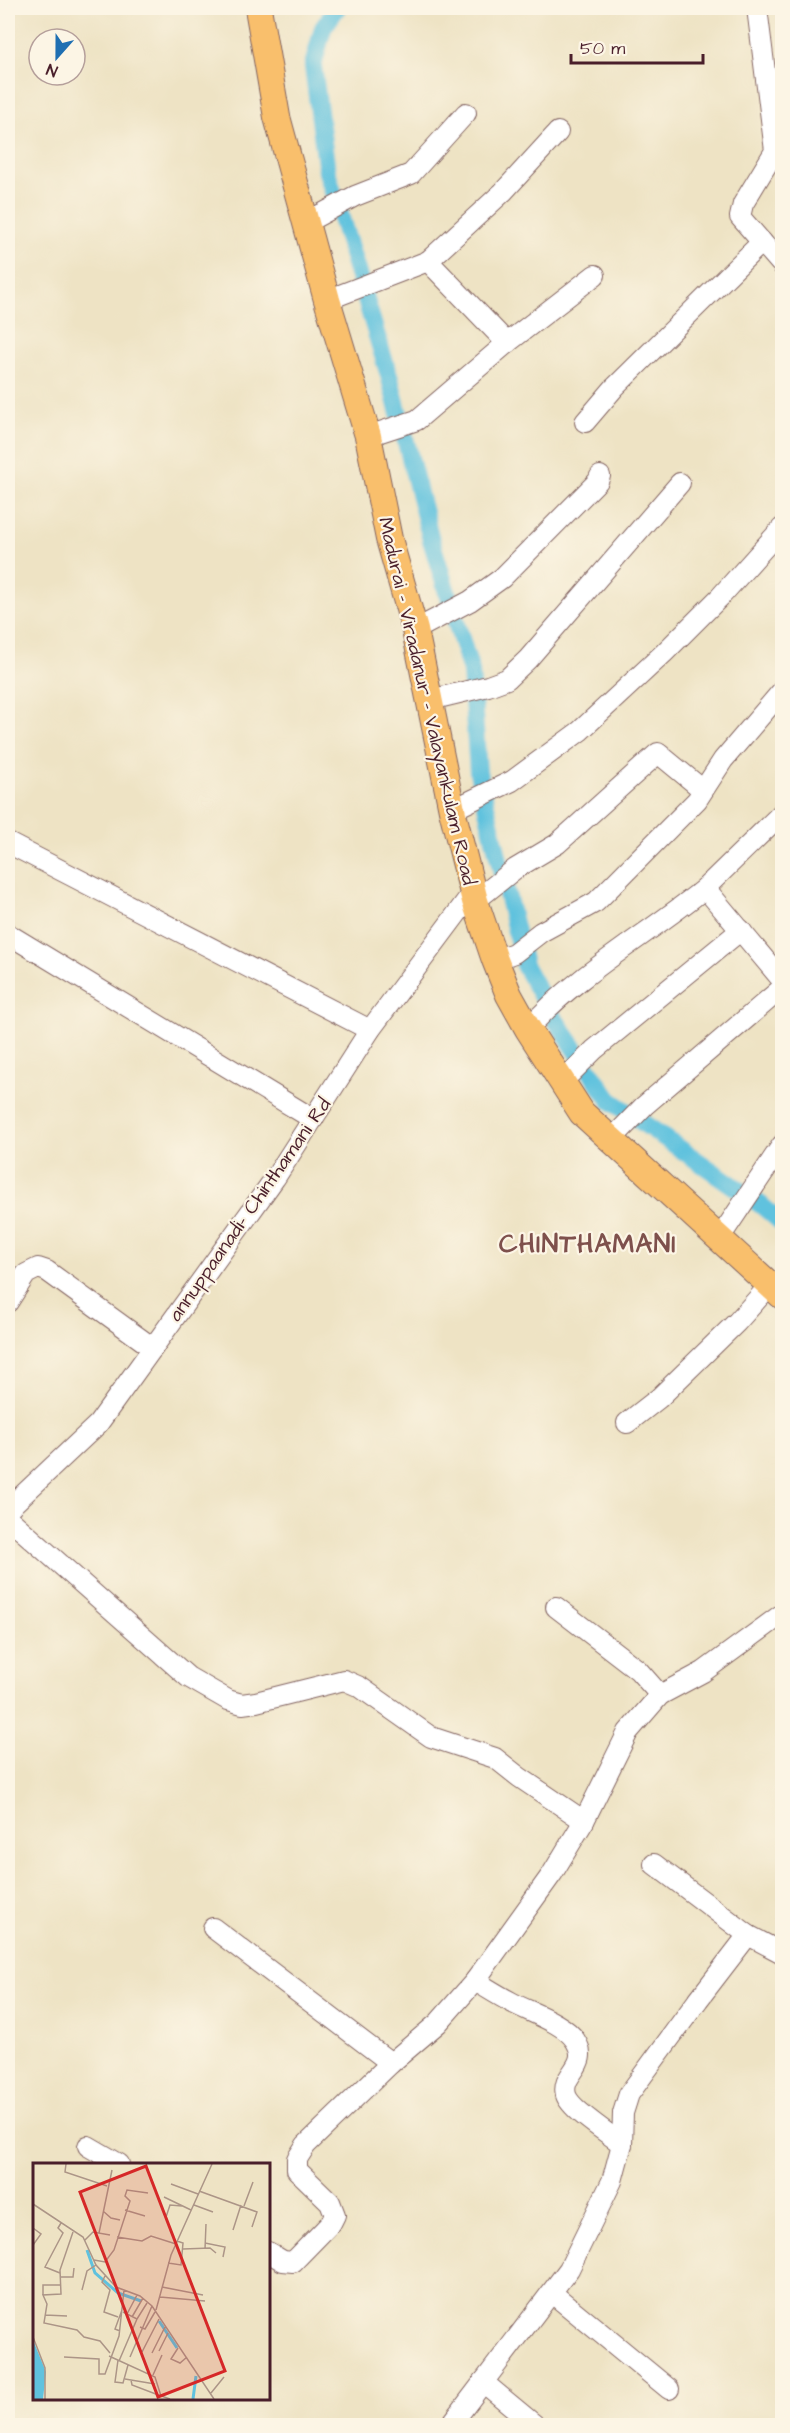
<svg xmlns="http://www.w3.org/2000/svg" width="790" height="2433" font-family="'Architects Daughter',sans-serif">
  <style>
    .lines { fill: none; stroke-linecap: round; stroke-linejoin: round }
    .canal { stroke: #60c2de; stroke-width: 18 }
    .minor-casing { stroke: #836461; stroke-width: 22 }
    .major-casing { stroke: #836461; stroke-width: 28 }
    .minor { stroke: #fff; stroke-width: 20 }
    .major { stroke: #f9bf6c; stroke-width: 26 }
    .labels { text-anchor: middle; stroke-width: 4.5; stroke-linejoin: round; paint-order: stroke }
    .street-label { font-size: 20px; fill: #4a1f2b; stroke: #fcf5e5 }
    .district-label { font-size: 26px; font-weight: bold; letter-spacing: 1.5px; fill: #7e504c; stroke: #fcf5e5 }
    .inset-river { fill: none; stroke: #60c2de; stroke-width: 3 }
    .inset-road { fill: none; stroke: #ac9587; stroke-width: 1.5 }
    .view { fill: #d62828; fill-opacity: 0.15; stroke: #d62828; stroke-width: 3 }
    .inset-edge { fill: none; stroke: #4a1f2b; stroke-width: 3 }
  </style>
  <rect width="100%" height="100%" fill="#fcf5e5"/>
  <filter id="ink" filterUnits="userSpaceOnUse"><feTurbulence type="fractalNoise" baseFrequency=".0167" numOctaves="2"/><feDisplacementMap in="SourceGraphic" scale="12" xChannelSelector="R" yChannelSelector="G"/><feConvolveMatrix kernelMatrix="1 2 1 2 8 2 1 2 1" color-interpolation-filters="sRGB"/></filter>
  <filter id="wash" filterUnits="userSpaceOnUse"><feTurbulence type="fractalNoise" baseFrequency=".008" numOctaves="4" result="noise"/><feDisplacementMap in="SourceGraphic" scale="24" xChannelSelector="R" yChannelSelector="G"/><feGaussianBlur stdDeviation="1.35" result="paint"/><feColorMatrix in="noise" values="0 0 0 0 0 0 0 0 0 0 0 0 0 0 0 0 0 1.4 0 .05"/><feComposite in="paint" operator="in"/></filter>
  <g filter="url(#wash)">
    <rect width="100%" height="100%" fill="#eee3c4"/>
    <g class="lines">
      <polyline class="canal" points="337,8 323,28 313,66 327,172 390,379 431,540 471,671 478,772 524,965 552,1015 610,1100 761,1205 782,1223"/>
    </g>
  </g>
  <g filter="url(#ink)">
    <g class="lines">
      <defs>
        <g id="minor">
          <polyline points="757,8 775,151 743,204 740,217 782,265"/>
          <polyline points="305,223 355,196 411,174 466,113"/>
          <polyline points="428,261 503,192 558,132"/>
          <polyline points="327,300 428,261 507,343 417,420 368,436"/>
          <polyline points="507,343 595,275"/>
          <polyline points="585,422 614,388 762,242"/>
          <polyline points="415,630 470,601 502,578 598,481 600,476"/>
          <polyline points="430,700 488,686 507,679 528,659 680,483"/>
          <polyline points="452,810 512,781 580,731 664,653 720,597 782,528"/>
          <polyline points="8,843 370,1030"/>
          <polyline points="705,888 782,813"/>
          <polyline points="475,901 515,869 557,844 658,753 703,790"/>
          <polyline points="8,934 313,1119"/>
          <polyline points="495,960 514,953 541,932 596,902 697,800 723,760 782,691"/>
          <path d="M528 1029C575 975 649 934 705 888L782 980"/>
          <polyline points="562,1082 594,1050 741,930"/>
          <polyline points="611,1140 644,1106 782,988"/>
          <polyline points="719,1239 782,1145"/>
          <polyline points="8,1302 26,1274 38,1268 47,1271 153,1348"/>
          <polyline points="627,1423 659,1398 737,1322 770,1285"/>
          <polyline points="8,1509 98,1424 275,1178 370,1030 473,892"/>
          <polyline points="8,1518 188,1677 228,1700 242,1704 256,1702 344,1680 360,1687 431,1737 495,1758 519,1777 584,1821"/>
          <polyline points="556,1607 638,1670 660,1695"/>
          <polyline points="654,1864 748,1935 782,1953"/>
          <polyline points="213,1928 391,2063"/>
          <path d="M475 1981C487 1988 499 1996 511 2002 529 2012 564 2023 575 2040 592 2066 560 2073 566 2095 570 2109 609 2134 622 2144"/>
          <polyline points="88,2146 119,2164"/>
          <polyline points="268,2252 283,2261 293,2262 331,2223 335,2215 330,2202 297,2170 297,2159 306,2145 391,2063 438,2023 475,1981 552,1874 584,1821 628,1732 660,1695 703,1672 782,1614"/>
          <polyline points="552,2293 669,2389"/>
          <polyline points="483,2382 536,2426"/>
          <polyline points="450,2426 569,2269 612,2181 622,2144 623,2113 629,2094 698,2000 748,1935"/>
        </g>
        <polyline id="major" points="258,8 277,117 327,300 368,436 389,539 415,630 452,810 475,901 495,960 509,995 528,1029 582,1113 782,1296"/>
      </defs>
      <use href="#minor" class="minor-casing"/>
      <use href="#major" class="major-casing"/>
      <use href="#minor" class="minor"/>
      <use href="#major" class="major"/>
    </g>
  </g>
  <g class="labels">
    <g class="street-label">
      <text transform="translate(428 701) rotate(77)" y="7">Madurai - Viradanur - Valayankulam Road</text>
      <text transform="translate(249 1209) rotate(-55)" y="7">annuppaanadi- Chinthamani Rd</text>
    </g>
    <g class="district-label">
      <text x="588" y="1252">CHINTHAMANI</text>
    </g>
  </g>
  <g transform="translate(33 2163)">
    <rect width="237" height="237" fill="#eee3c4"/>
    <path d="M0 177 13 209 10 236H0Z" fill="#60c2de"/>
    <path class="inset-river" d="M54 87 62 110 85 130 108 138M126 158 144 185M160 236 163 213"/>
    <path class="inset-road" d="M33 1 32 9 74 23M138 21 165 31M166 28 224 49 219 64M131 34 158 47M0 41 50 74 63 102 83 124 107 133 119 143 181 236M161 42 180 49M211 43 220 19M92 47 112 53M70 48 78 55 87 57M133 54 137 42 149 43M0 65 8 71 0 82M200 67 208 42M40 69 27 107 28 131 10 132 14 141 11 160 44 167 51 174 67 178 77 190M66 70 79 7M84 74 109 78 118 73 143 81M52 77 60 69 77 72M172 80 192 84 190 94M150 86 177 85 183 90M172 86 173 61M61 97 72 99 81 87 97 38 92 33 94 27 115 30M135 100 148 102 150 80 144 78M27 110 12 104 30 70 25 65 28 60M72 113 69 119 77 127 71 149 85 154M28 114H40L41 105M129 124 170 132M49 127 54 108 63 102M10 132V122H28M127 134 172 138M123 147 138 92 179 1M90 149 104 156 114 140M94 151 104 132M12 152 34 153M99 154 110 135M107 164 112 166 122 149M87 168 82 166 89 147M0 174 12 205V236M145 185 138 196 147 200 154 194M126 188 135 170M109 189 126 156M119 190 132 164M76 193 122 214 128 233 137 236M31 194 66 196V211H72L86 173 91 127M97 194 119 143M85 197 82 219 90 220 95 202M86 198 104 156M120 212 129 192M92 216 122 221M98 217 99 222 128 233M178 230 191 214"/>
    <path class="view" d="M113 3 192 208 125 234 47 29Z"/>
    <rect width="237" height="237" class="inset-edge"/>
  </g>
  <rect width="790" height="2433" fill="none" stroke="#fcf5e5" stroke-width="30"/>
  <g transform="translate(57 57) rotate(201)"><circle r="28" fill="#fcf5e5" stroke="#b59f9b" stroke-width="1.5"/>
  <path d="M0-4.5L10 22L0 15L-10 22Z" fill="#1f6fb2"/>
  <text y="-9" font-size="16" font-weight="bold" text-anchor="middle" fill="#4a1f2b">N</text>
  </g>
  <path d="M571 54v9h132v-9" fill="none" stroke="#4a1f2b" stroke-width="3"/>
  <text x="580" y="54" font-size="18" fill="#4a1f2b" stroke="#fcf5e5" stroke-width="4.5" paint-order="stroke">50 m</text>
</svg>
